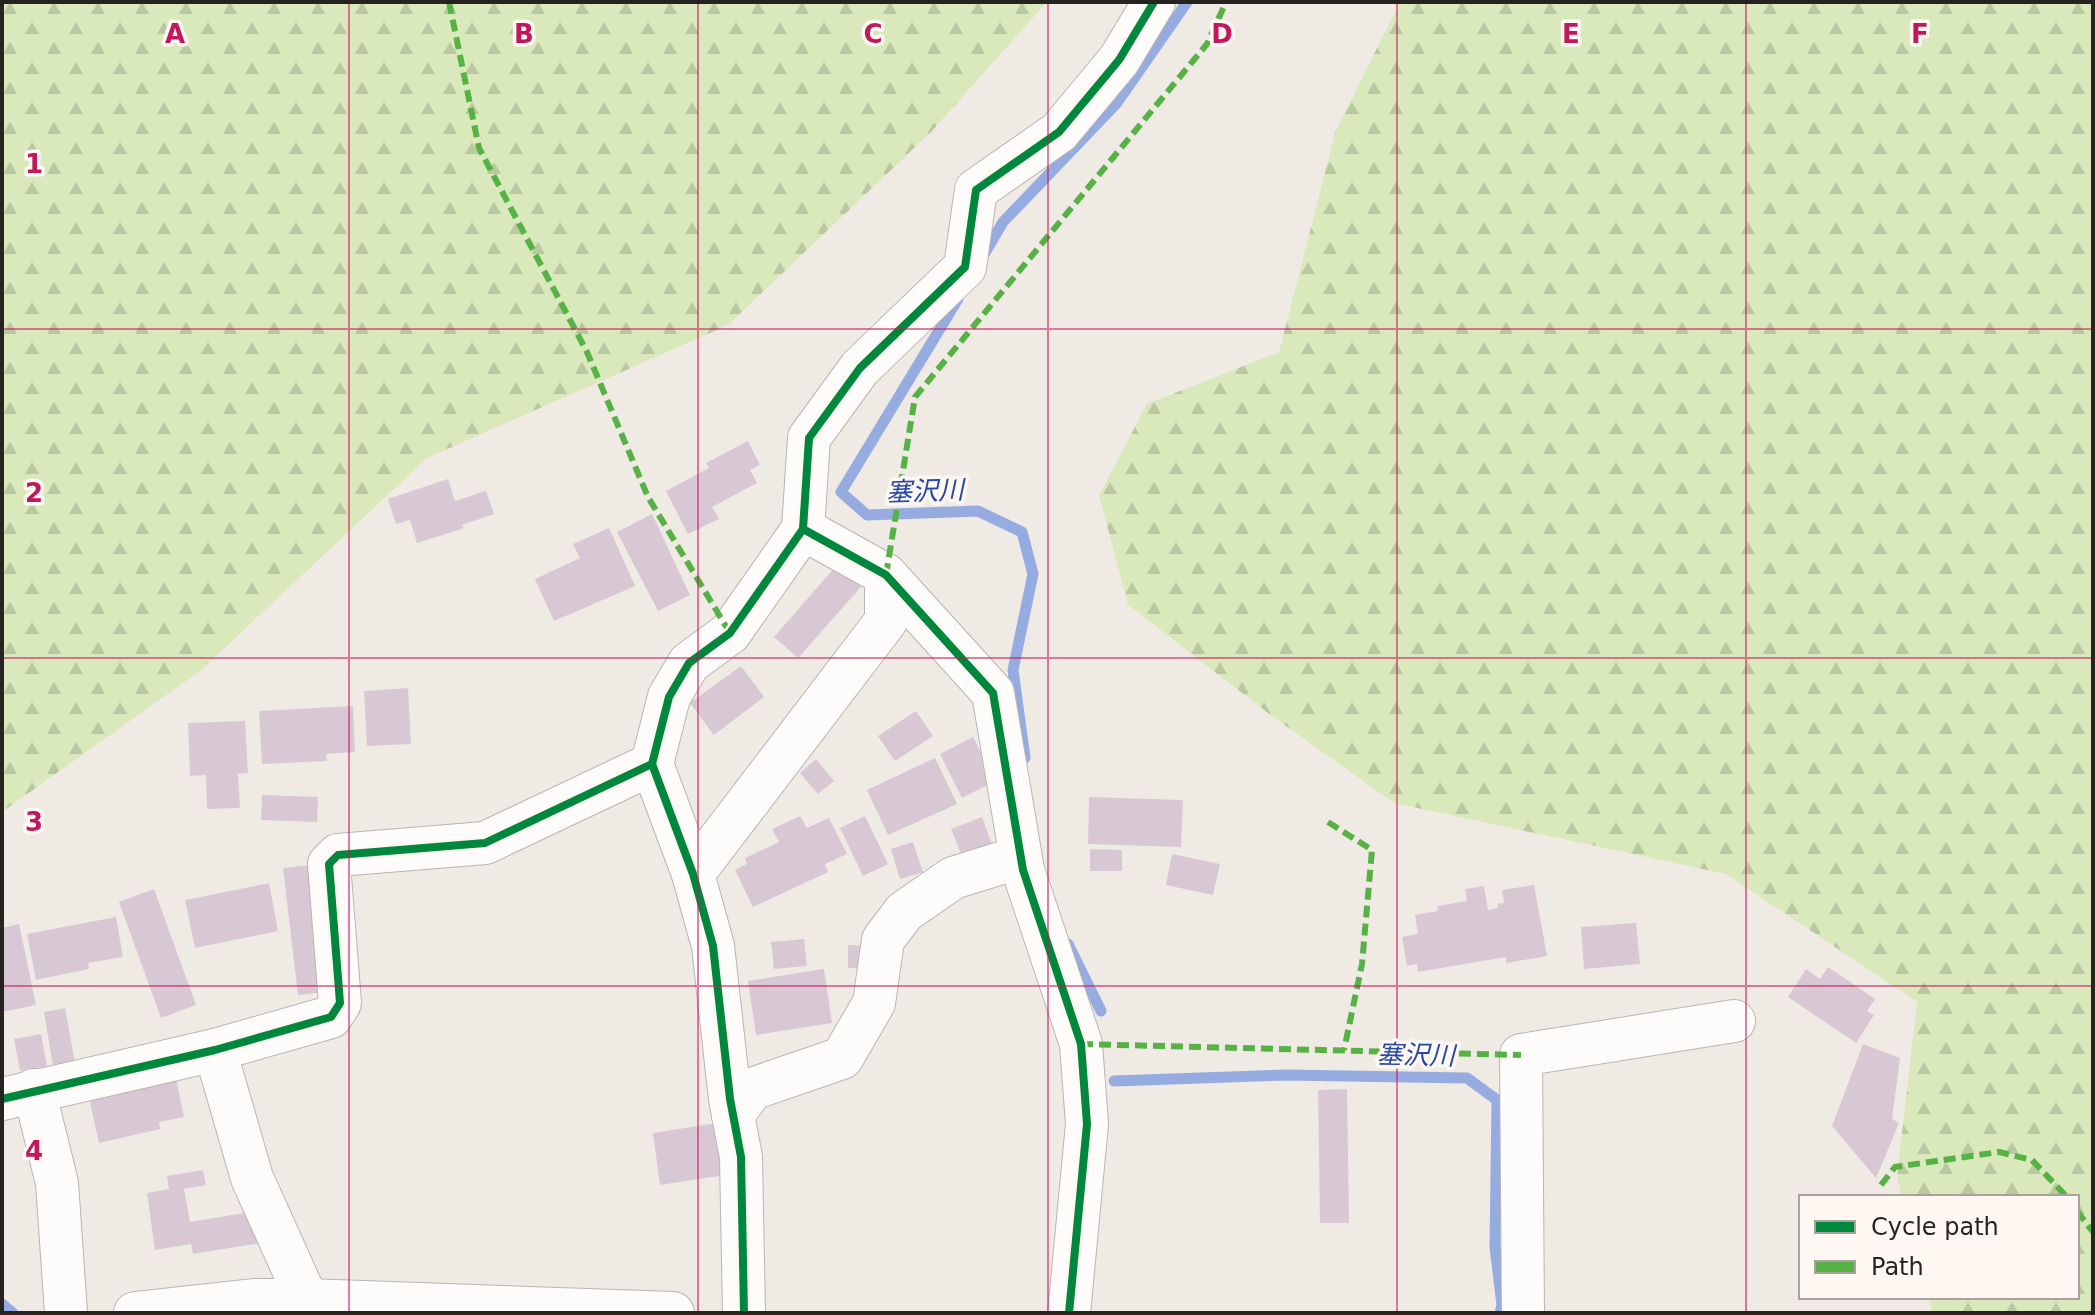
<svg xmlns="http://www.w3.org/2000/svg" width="2095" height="1315" font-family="'DejaVu Sans','Noto Sans JP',sans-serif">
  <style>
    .forest { fill: url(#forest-firs) }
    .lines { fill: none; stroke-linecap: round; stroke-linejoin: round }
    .stream { stroke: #96ace1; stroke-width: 11 }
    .building { fill: #d8c8d4 }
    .street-casing { stroke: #bab5b2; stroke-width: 44 }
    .street { stroke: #fdfcfb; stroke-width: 42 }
    .quiet { stroke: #56b245; stroke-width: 6; stroke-dasharray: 12 6; stroke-linecap: butt }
    .cycleway-casing { stroke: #fef7f2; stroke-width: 13 }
    .cycleway { stroke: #00873e; stroke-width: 8 }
    .grid { fill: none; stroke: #c2185b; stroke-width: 2; stroke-opacity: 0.55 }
    .labels { text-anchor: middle; stroke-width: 7; stroke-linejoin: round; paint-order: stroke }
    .water-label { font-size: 26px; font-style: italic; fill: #2548a2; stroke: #fef7f2 }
    .grid-label { font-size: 26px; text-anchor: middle; font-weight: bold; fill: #c2185b; stroke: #fef7f2; stroke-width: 7; stroke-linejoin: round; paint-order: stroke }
  </style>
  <defs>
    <pattern id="forest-firs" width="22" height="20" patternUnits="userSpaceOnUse" patternTransform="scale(2)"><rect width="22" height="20" fill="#d9e9bc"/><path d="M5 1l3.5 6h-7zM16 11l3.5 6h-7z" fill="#bac8a1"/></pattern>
  </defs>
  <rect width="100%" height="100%" fill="#f0eae5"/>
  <g class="forest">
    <polygon points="2,2 1047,2 931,132 728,325 427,458 200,671 2,812"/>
    <polygon points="1400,2 2093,2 2093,1313 1932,1313 1928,1297 2077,1297 2077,1197 1902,1197 1897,1177 1917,1002 1726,874 1394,803 1276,719 1128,605 1099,495 1147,404 1279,352 1336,130"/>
  </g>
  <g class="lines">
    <g class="stream">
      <polyline points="983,256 1003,222 1116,104 1187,2"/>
      <polyline points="958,299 841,492 867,515 978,511 1022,532 1033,574 1013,670 1025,758"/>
      <polyline points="1068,944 1101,1011"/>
      <polyline points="1114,1081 1286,1075 1467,1078 1497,1100 1495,1247 1502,1305 1500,1313"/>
      <polyline points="2,1304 13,1313"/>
    </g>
  </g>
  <g class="building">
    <polygon points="748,441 760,465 750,470 757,483 712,507 719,519 688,534 666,491 709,468 706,463"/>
    <polygon points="448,479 455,501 486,491 494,514 462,525 464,528 417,543 410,520 396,524 388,499"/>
    <polygon points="652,514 690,595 658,611 617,532"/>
    <polygon points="609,528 635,586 554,621 535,579 580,558 573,544"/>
    <polygon points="837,565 861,587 798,658 774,637"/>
    <polygon points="741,666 764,697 714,735 690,703"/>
    <polygon points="408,688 411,744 367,746 364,691"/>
    <polygon points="353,706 355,752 326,754 327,761 262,764 259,711"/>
    <polygon points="916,711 933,736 895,761 878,736"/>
    <polygon points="245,721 248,773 238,774 240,808 207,809 206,775 190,776 188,723"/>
    <polygon points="973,737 995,781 962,798 940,754"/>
    <polygon points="935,758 957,804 888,835 867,790"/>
    <polygon points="816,759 834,781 818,794 800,773"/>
    <polygon points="262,795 318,797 317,822 261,820"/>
    <polygon points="1089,797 1183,800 1181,847 1088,844"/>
    <polygon points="800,816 807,828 829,818 847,854 825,864 828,872 753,907 735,870 747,864 745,858 779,842 772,829"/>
    <polygon points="865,816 888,864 863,876 840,828"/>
    <polygon points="982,817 995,853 965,864 951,829"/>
    <polygon points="913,842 923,872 900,879 891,849"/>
    <polygon points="1090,849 1122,850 1122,871 1090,871"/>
    <polygon points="1172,854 1220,864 1213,895 1166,885"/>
    <polygon points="310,865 325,992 298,995 283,868"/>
    <polygon points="269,883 278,931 195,948 185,900"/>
    <polygon points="1534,885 1547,956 1506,963 1506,957 1418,972 1417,964 1407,966 1402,937 1418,934 1415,915 1438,911 1437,906 1467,901 1465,889 1484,886 1488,910 1498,908 1497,904 1504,903 1502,890"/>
    <polygon points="154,889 196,1005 161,1018 119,902"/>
    <polygon points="116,917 123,957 88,963 89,969 36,980 27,934"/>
    <polygon points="1636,923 1640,964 1584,969 1581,927"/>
    <polygon points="19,924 36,1005 2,1012 2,928"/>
    <polygon points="804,939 807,966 774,969 771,942"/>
    <polygon points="848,945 871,946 871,968 848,968"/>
    <polygon points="1828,967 1875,999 1867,1011 1874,1015 1856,1043 1788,997 1806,969 1820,979"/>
    <polygon points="824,969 832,1023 756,1035 748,981"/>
    <polygon points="65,1008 75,1063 53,1066 44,1012"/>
    <polygon points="41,1034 47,1066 20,1071 14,1039"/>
    <polygon points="1863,1044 1900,1058 1892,1119 1899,1123 1876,1178 1832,1126"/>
    <polygon points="174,1069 184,1117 159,1122 160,1129 99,1143 87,1089"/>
    <polygon points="1347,1089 1349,1223 1320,1223 1318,1090"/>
    <polygon points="717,1123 725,1175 660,1185 653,1133"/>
    <polygon points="203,1170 206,1185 184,1189 190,1222 256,1211 261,1243 193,1254 191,1244 155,1250 147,1193 169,1189 167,1176"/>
  </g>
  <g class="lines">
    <defs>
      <g id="street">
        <polyline points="693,874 886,621 886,575"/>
        <polyline points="215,1050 252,1178 307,1300"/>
        <polyline points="34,1090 57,1183 66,1313"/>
        <polyline points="2,1099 215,1050 331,1017 340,1003 329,864 338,855 485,843 652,764"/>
        <polyline points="733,1115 752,1089 842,1058 874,1003 883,940 904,912 953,878 1020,857"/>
        <polyline points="135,1313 253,1300 307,1300 673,1313"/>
        <polyline points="744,1313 741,1157 730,1099 713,946 693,874 652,764 669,697 689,663 730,633 803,529"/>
        <polyline points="1069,1313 1087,1124 1081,1044 1023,870 993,693 886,575 803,529 809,438 860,368 965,267 976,190 1059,132 1119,60 1154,2"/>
        <polyline points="1523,1313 1521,1055 1734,1021"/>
      </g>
    </defs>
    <use href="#street" class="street-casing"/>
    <use href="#street" class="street"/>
    <g class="quiet">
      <polyline points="449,2 479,148 587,352 648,497 730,633"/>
      <polyline points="886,575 915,397 1207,44 1226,2"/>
      <polyline points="1328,822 1372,850 1362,964 1344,1050"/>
      <polyline points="1081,1044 1521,1055"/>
      <polyline points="1881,1185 1895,1167 1999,1152 2032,1160 2067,1197"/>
      <polyline points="2077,1211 2093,1232"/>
    </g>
    <defs>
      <g id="cycleway">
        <polyline points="2,1099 215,1050 331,1017 340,1003 329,864 338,855 485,843 652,764"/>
        <polyline points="744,1313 741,1157 730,1099 713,946 693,874 652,764 669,697 689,663 730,633 803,529"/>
        <polyline points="1069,1313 1087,1124 1081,1044 1023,870 993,693 886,575 803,529 809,438 860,368 965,267 976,190 1059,132 1119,60 1154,2"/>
      </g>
    </defs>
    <use href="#cycleway" class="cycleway-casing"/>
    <use href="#cycleway" class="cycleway"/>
  </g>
  <path class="grid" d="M349 2V1313M698 2V1313M1048 2V1313M1397 2V1313M1746 2V1313M2 329H2093M2 658H2093M2 986H2093"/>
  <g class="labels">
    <g class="water-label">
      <text transform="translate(925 491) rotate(-2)" y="9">塞沢川</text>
      <text transform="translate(1416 1055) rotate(1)" y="9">塞沢川</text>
    </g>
  </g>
  <g class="grid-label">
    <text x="175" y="43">A</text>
    <text x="524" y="43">B</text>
    <text x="873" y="43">C</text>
    <text x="1222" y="43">D</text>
    <text x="1571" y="43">E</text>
    <text x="1920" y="43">F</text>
    <text x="34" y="173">1</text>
    <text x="34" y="502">2</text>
    <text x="34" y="831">3</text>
    <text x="34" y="1160">4</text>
  </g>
  <rect width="2095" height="1315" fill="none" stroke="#272320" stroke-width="8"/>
  <rect x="1799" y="1195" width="280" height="104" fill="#fef7f2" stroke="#a8a29e" stroke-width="2"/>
  <rect x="1815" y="1221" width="40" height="12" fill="#00873e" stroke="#a8a29e" stroke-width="2"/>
  <text x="1871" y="1235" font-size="24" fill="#272320">Cycle path</text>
  <rect x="1815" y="1261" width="40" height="12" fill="#56b245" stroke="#a8a29e" stroke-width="2"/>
  <text x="1871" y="1275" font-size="24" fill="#272320">Path</text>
</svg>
